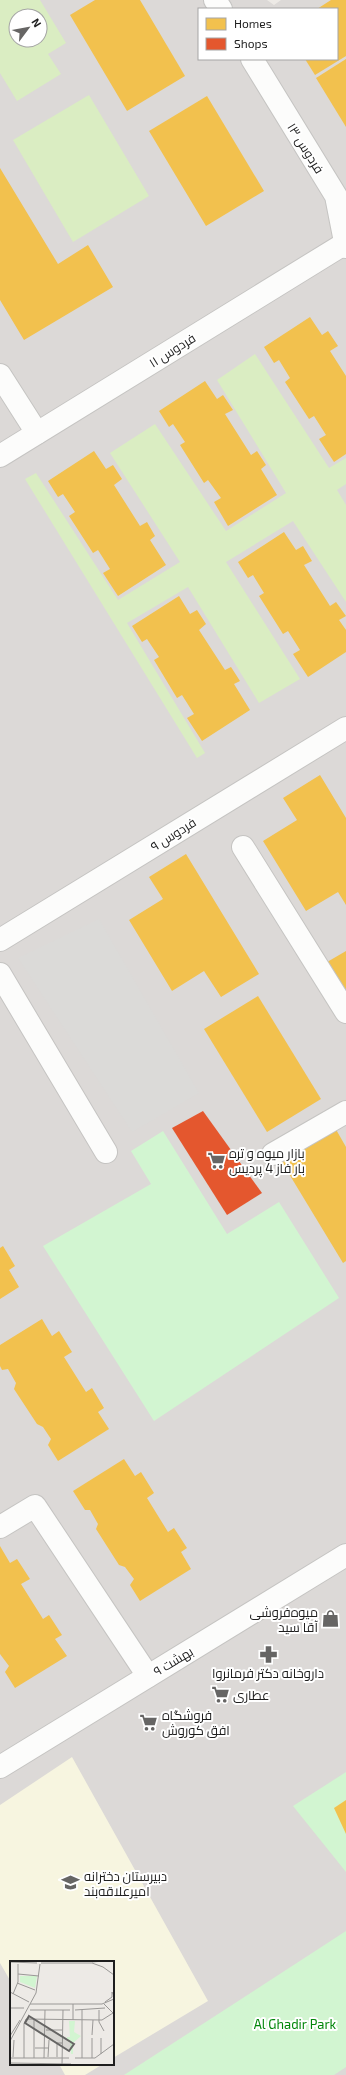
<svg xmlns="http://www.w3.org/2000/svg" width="346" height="2075" font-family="'Exo 2',Cairo,sans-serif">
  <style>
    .residential { fill: #dcd9d7; fill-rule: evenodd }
    .education { fill: #f7f5e0 }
    .religious { fill: #dbdad8 }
    .grass { fill: #daedc2; fill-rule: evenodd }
    .park { fill: #d2f5d1 }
    .homes { fill: #f2c14e }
    .shops { fill: #e4572e }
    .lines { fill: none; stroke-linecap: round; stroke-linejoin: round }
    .minor-casing { stroke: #c5c4c2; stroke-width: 24 }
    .minor { stroke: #fcfcfb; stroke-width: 22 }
    .labels { text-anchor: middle; stroke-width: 4; stroke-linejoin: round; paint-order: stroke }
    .street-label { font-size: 13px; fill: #1e1e1e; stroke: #fff }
    .poi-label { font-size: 13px; fill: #1e1e1e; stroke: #fff; text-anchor: start }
    .park-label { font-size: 13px; fill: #02860a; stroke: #fff }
    .inset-road { fill: none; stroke: #9a9896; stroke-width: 1 }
    .view { fill: #666564; fill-opacity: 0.15; stroke: #666564; stroke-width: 2 }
    .inset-edge { fill: none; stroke: #1e1e1e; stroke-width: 2 }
  </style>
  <rect width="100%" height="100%" fill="#edeae6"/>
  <path class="residential" d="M0 0H267L274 5 281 0H346V2075H0ZM199 9H337V59H199ZM16 16H40V40H16ZM11 1962H113V2064H11Z"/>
  <g class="education">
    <polygon points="72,1757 208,2001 113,2058 113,1962 11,1962 11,1982 0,1963 0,1805"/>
    <polygon points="59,2064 103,2064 85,2075 65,2075"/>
  </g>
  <polygon class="religious" points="99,919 199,1093 132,1132 18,958"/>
  <g class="grass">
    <path d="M0 0H40L66 43 48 54 61 74 17 101 0 73ZM16 16H40V40H16Z"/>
    <polygon points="89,95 149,196 73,242 13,140"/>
    <polygon points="255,354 329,468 346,458 346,484 337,490 346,505 346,602 293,521 226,562 300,679 259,703 188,587 127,623 205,753 197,758 25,479 36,473 118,600 180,562 110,453 155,424 226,531 286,493 217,380"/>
  </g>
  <g class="park">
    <polygon points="163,1131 227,1234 279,1202 339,1298 154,1421 43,1246 151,1184 131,1151"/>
    <polygon points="346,1772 346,1872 293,1806"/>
    <polygon points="346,1931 346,2067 334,2075 124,2075"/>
  </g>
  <g class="homes">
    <polygon points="95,0 140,0 185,76 127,111 70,15"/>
    <polygon points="331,0 346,0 346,56 315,75 305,59 337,59 337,9 317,9"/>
    <polygon points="346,59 346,127 316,78"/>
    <polygon points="207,96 264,191 206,226 149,131"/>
    <polygon points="0,168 58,264 88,245 113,287 24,340 0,300"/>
    <polygon points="310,317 322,335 328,331 338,346 330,351 346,376 346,454 334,462 319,439 326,435 314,416 309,419 285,382 290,378 279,360 274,363 264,347"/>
    <polygon points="205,381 217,399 223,395 233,410 225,414 251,455 257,451 266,465 261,469 277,495 228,526 214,502 221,498 208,480 204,483 180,445 185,442 173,424 169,427 159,411"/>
    <polygon points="94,451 106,469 113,465 122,479 114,485 140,526 147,522 155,536 150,540 166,565 118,596 103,573 110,569 98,550 93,553 69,516 75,512 63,494 58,497 48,481"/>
    <polygon points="284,532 296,550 303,546 312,561 304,565 330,606 336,602 346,616 339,620 346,630 346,652 308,677 293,654 300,650 288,631 283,634 259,596 264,593 253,575 248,578 238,562"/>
    <polygon points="179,596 190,614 197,610 206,624 199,630 225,670 231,667 240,681 234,684 250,710 202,741 187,718 194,714 182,695 177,698 154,660 159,657 147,639 142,642 132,626"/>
    <polygon points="320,775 346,818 346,905 338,892 306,911 263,841 297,820 283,798"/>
    <polygon points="186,854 259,974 221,997 204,971 172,991 129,920 163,899 149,877"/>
    <polygon points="346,951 346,1003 322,965"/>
    <polygon points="258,996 321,1099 267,1132 204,1029"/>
    <polygon points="334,1126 346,1147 346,1261 343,1263 280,1159"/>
    <polygon points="3,1246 15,1266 9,1270 19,1287 0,1299 0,1248"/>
    <polygon points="42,1319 52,1336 59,1331 72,1352 64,1357 86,1392 92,1388 104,1408 98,1412 109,1429 58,1461 48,1445 51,1439 43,1427 37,1424 14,1389 16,1383 8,1369 2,1370 0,1366 0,1345"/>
    <polygon points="124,1459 135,1476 141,1472 154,1493 147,1498 168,1532 174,1528 187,1548 181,1552 191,1569 140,1601 130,1585 134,1579 125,1567 119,1565 96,1529 98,1524 90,1510 85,1510 73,1491"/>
    <polygon points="0,1546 10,1563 17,1559 30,1579 21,1584 43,1619 49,1615 62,1635 55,1639 67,1656 15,1688 5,1672 9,1666 0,1654"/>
    <polygon points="346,1800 346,1834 334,1808"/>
  </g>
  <polygon class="shops" points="203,1111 262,1193 227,1215 172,1128"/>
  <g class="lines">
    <defs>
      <g id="minor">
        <polyline points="215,0 221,9"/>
        <polyline points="252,59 336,196 346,247"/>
        <polyline points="0,375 37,433"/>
        <polyline points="0,456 344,244"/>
        <polyline points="243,847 346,1012"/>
        <polyline points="0,940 346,728"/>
        <polyline points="0,974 106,1152"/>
        <polyline points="273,1154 346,1112"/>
        <polyline points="0,1527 35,1506 148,1676"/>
        <polyline points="0,1767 346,1555"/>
      </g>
    </defs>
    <use href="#minor" class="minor-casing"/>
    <use href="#minor" class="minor"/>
  </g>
  <defs>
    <symbol id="supermarket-bare" viewBox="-9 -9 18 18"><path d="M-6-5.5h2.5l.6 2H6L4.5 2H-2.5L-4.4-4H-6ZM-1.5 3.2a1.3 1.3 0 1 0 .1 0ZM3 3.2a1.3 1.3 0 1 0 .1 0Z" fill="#666564" stroke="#fff" stroke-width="2.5" paint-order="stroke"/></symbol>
    <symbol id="shop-bare" viewBox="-9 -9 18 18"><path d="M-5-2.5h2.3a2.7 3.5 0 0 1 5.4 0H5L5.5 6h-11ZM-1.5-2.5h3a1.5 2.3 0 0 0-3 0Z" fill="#666564" stroke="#fff" stroke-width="2.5" paint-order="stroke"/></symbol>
    <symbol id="pharmacy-bare" viewBox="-9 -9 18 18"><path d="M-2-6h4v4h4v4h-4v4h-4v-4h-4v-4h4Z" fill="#666564" stroke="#fff" stroke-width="2.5" paint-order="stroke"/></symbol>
    <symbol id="school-bare" viewBox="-9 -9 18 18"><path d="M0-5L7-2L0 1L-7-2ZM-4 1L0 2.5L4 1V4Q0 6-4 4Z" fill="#666564" stroke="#fff" stroke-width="2.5" paint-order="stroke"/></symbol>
  </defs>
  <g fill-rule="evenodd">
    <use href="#supermarket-bare" x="204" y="1148" width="25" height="25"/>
    <use href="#shop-bare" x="318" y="1606" width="25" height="25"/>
    <use href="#pharmacy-bare" x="256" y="1642" width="25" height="25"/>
    <use href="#supermarket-bare" x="208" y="1682" width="25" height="25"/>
    <use href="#supermarket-bare" x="136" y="1710" width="25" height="25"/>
    <use href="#school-bare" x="58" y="1870" width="25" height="25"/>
  </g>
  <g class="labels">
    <g class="street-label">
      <text transform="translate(306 148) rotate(58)" y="5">فردوس ۱۳</text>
      <text transform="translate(172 350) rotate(-32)" y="5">فردوس ۱۱</text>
      <text transform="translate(173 834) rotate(-32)" y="5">فردوس ۹</text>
      <text transform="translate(173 1661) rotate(-31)" y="5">بهشت ۹</text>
    </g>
    <g class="poi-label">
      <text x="229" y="1158">بازار میوه و تره<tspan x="229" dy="15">بار فاز 4 پردیس</tspan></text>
      <text x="318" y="1617" text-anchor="end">میوه‌فروشی<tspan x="318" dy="15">آقا سید</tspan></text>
      <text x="268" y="1678" text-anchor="middle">داروخانه دکتر فرمانروا</text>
      <text x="233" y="1700">عطاری</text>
      <text x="162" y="1720">فروشگاه<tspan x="162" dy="15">افق کوروش</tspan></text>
      <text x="84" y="1881">دبیرستان دخترانه<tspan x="84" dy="15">امیرعلاقه‌بند</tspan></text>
    </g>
    <g class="park-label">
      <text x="295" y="2029">Al Ghadir Park</text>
    </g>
  </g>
  <g transform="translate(10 1961)">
    <rect width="104" height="104" fill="#edeae6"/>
    <path d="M10 15H27L25 27 10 21ZM59 60H65L64 71 71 75 63 82V93H61L60 81 57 80V76H60Z" fill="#d2f5d1"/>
    <path class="inset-road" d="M0 1 27 2M82 1 94 0M31 2H82L93 6 104 14M8 13 29 15M7 22 25 29M0 31 19 41M3 33 8 21V3M95 41 102 36V31L104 35M20 43H92L104 38M63 43V59M94 43 104 53M0 47H14M20 49H60M65 49 95 47M89 49V61L94 70M36 69H52M82 74 83 59M0 75 10 59M91 77V93M0 80 26 32 30 3M25 87H39M3 96 4 79M38 96 39 79M47 96V82H52M0 97H59M14 97V63L16 58 92 59 103 52M24 97V58M34 97 35 49M65 97H85L104 83M72 97V49M82 97V77M0 102 61 103M52 104 53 49"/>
    <path class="view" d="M19 55 64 83 59 90 15 62Z"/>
    <rect width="104" height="104" class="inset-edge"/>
  </g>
  <rect x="198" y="8" width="140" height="52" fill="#ffffff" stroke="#a5a5a5"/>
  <rect x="206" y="18" width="20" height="12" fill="#f2c14e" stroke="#a5a5a5"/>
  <text x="234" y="28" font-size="12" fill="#1e1e1e">Homes</text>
  <rect x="206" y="38" width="20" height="12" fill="#e4572e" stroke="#a5a5a5"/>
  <text x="234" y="48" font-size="12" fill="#1e1e1e">Shops</text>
  <g transform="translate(28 28) rotate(58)"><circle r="19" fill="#ffffff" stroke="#a5a5a5"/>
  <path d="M0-3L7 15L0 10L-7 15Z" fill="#666564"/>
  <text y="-6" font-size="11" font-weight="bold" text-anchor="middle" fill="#1e1e1e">N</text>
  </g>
</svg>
